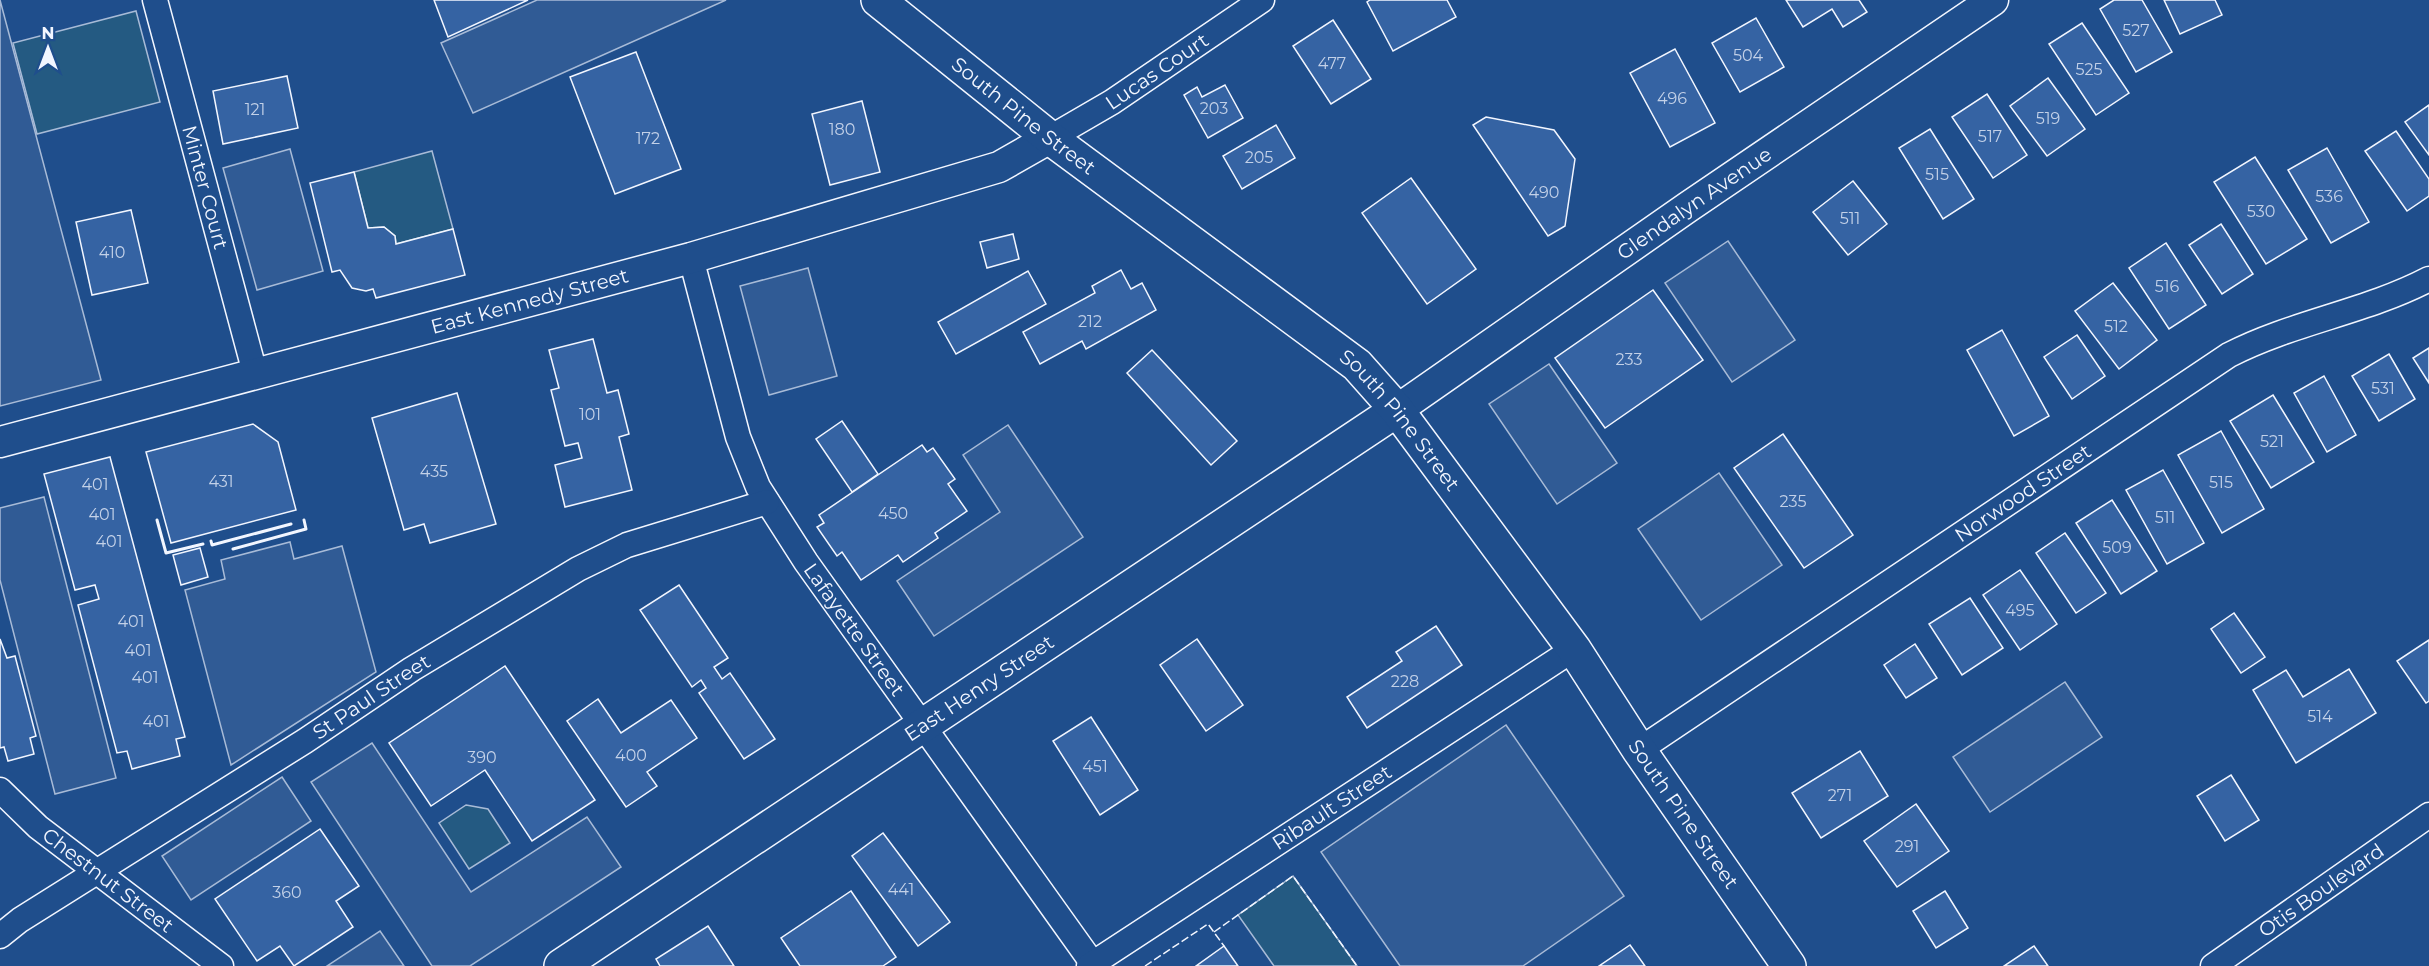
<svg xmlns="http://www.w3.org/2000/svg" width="2429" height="966" font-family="Montserrat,sans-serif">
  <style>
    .green { fill: #245a82; stroke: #a8bbd7; stroke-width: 1.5 }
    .parking { fill: #305b95; stroke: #a8bbd7; stroke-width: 1.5 }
    .building { fill: #3563a3; stroke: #f2f6ff; stroke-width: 1.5 }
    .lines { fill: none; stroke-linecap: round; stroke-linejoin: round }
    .minor-casing { stroke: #f2f6ff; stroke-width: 27 }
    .tertiary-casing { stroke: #f2f6ff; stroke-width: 33 }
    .secondary-casing { stroke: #f2f6ff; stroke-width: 36 }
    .trunk-casing { stroke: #f2f6ff; stroke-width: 36 }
    .minor { stroke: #1f4e8c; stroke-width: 24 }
    .tertiary { stroke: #1f4e8c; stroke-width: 30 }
    .secondary { stroke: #1f4e8c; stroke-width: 33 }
    .trunk { stroke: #1f4e8c; stroke-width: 33 }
    .fence { stroke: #f2f6ff; stroke-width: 1.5; stroke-dasharray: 8 3; stroke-linecap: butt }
    .wall { stroke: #f2f6ff; stroke-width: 3 }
    .labels { text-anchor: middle; stroke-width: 4.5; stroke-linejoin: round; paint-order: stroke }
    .number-label { font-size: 16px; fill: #c3d1e8 }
    .street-label { font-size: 20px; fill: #f2f6ff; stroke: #1f4e8c }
  </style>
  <rect width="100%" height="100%" fill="#1f4e8c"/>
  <g class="green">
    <polygon points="136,11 160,102 37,134 13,43"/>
    <polygon points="432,151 453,229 396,244 395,236 384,227 368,228 354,172"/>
    <polygon points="466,805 488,809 510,843 469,869 439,823"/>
    <polygon points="1293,876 1357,966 1274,966 1238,915"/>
  </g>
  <g class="parking">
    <polygon points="0,0 101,380 0,406"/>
    <polygon points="537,0 726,0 473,113 441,43"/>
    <polygon points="290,149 323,271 257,290 223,168"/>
    <polygon points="1728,241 1795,340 1732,382 1665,283"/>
    <polygon points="808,268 837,376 769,395 740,286"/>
    <polygon points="1549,364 1617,463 1557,504 1489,404"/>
    <polygon points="1008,425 1083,537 934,636 897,581 1000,512 963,455"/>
    <polygon points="1719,473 1782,565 1701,620 1638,529"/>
    <polygon points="44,497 116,778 55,794 0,580 0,508"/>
    <polygon points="290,542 294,559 342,546 376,672 231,765 185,590 225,579 221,560"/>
    <polygon points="2065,682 2102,737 1990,812 1953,757"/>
    <polygon points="1506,725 1624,896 1523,966 1400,966 1321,852"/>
    <polygon points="372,743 471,892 587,817 621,867 470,966 432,966 311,782"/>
    <polygon points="282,777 311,821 191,900 162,856"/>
    <polygon points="380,931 404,966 327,966"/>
  </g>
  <g class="building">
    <polygon points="434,0 528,0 448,37"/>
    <polygon points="1370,0 1447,0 1456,17 1393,51 1367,2"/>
    <polygon points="1786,0 1859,0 1867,12 1843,27 1832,9 1803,27"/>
    <polygon points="2114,0 2142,0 2172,52 2136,72 2100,9"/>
    <polygon points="2164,0 2215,0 2222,15 2180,34"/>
    <polygon points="1756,18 1784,67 1740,92 1712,43"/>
    <polygon points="1333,20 1371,79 1331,104 1293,46"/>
    <polygon points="2082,23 2129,93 2096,115 2049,44"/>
    <polygon points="1675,49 1715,123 1670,147 1630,73"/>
    <polygon points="636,52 681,169 615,194 570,77"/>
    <polygon points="287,76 298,128 223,144 213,91"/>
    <polygon points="2048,78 2085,129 2047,156 2010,106"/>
    <polygon points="1225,85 1243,118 1208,138 1184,95 1197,87 1202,97"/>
    <polygon points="1987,94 2027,155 1993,178 1952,117"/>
    <polygon points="862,101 880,172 830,185 812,114"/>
    <polygon points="2429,105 2429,155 2405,122"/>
    <polygon points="1486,117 1554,130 1575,159 1565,226 1548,236 1473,125"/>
    <polygon points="1276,125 1295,158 1242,189 1223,156"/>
    <polygon points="1930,129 1974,199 1943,219 1899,148"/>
    <polygon points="2396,131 2429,179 2429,196 2407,211 2365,151"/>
    <polygon points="2327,148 2369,222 2331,243 2288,170"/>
    <polygon points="2255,157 2307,239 2266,264 2214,182"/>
    <polygon points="354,172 368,228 384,227 395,236 396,244 453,229 465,275 376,298 373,289 366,291 352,288 340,270 332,272 310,183"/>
    <polygon points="1411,178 1476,269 1427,304 1362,213"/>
    <polygon points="1853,181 1887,224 1848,255 1813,212"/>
    <polygon points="131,210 148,283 92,295 76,222"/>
    <polygon points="2221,224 2253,274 2222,294 2189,245"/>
    <polygon points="1013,234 1019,259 987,268 980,242"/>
    <polygon points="2166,243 2206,305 2169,329 2129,268"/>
    <polygon points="1121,270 1131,289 1142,283 1156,310 1086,349 1082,341 1040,364 1023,332 1095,293 1092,286"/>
    <polygon points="1028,271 1046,304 956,354 938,322"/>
    <polygon points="2113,283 2157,340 2119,369 2075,311"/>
    <polygon points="1653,290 1703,360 1605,428 1555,358"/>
    <polygon points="2002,330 2049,416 2014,436 1967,350"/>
    <polygon points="2077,335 2105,376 2072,399 2044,357"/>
    <polygon points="593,339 607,393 618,390 629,434 619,437 632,490 565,507 555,465 582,458 578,443 565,446 551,390 559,388 549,350"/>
    <polygon points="2429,348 2429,383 2413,358"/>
    <polygon points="1152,350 1237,441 1211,465 1127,373"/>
    <polygon points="2389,354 2415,399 2379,421 2352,376"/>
    <polygon points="2324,376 2356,435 2327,452 2294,393"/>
    <polygon points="457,393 496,524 430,543 424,524 404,530 372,418"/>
    <polygon points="2273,395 2314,462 2271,488 2230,421"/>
    <polygon points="842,421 878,474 852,492 816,439"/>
    <polygon points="253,424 278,442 296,510 171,543 146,452"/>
    <polygon points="2221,431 2264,509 2222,533 2178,455"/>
    <polygon points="1783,434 1853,535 1804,568 1734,468"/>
    <polygon points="922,445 927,452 933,448 955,479 948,484 967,511 935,533 938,538 903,562 898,555 861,580 842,552 837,556 817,527 824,523 819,515"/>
    <polygon points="110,457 185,737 176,739 180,756 132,769 127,751 117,753 78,605 99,599 95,585 75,590 44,474"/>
    <polygon points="2163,470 2204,543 2167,564 2126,490"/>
    <polygon points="2112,500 2157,571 2121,594 2076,523"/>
    <polygon points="2065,533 2106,593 2076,613 2036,553"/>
    <polygon points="200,548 208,577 181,585 173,555"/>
    <polygon points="2020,570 2057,624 2020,650 1983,595"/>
    <polygon points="679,585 728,658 714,667 722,679 730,673 775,739 744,759 699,693 706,688 701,680 692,687 640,610"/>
    <polygon points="1970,598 2003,648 1962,675 1929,624"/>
    <polygon points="2234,613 2265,657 2241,673 2211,629"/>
    <polygon points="1436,626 1462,665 1367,728 1347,697 1402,661 1396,652"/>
    <polygon points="0,639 7,658 15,656 36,736 30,738 34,754 8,761 4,747 0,748"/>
    <polygon points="1197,639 1243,705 1206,731 1160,665"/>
    <polygon points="2429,640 2429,701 2426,703 2397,661"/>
    <polygon points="1915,644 1937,678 1906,698 1884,665"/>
    <polygon points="505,666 595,800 532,841 485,770 431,806 389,743"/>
    <polygon points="2349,669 2376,713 2296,763 2253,690 2286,670 2303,697"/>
    <polygon points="598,699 621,733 671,700 697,738 647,772 657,786 626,807 567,721"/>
    <polygon points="1091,717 1138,790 1100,815 1053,741"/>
    <polygon points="1860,751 1888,796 1821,838 1792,793"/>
    <polygon points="2231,775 2259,820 2225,841 2197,796"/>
    <polygon points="1916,804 1949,851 1897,887 1864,841"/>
    <polygon points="320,829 359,886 336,901 353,927 294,966 280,946 257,961 215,899"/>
    <polygon points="883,833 950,922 918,946 852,856"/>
    <polygon points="851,891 896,957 883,966 800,966 781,938"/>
    <polygon points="1945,891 1968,928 1936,948 1913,911"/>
    <polygon points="708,926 734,966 660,966 656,959"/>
    <polygon points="1630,945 1645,966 1599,966"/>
    <polygon points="1224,946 1238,966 1196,966"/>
    <polygon points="2034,946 2048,966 2004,966"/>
  </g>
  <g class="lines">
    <defs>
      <g id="minor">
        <path id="s1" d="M155 0 255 373"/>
        <path id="s2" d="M1050 138 1112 102 1262 0"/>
        <path id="s3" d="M691 258 738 437 758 487 806 562 1093 964"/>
        <path id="s4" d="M1639 750 2229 355C2293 322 2366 312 2429 279"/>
        <path id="s5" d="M0 790 38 827 221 966"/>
        <path id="s6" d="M0 936 20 920 305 741 412 669 578 569 627 545 767 502"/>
        <path id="s7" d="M1089 966 1574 649"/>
        <path id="s8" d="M2213 966 2429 815"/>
      </g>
      <g id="tertiary">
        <path id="s9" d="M1397 410 1688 207 1993 0"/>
        <path id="s10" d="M0 442 691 258 999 167 1050 138"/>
      </g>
      <g id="secondary">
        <path id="s11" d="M561 966 1397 410"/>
      </g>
      <g id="trunk">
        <path id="s12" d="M878 0 1050 138 1357 365 1397 410 1574 649 1639 750 1789 966"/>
      </g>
    </defs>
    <use href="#minor" class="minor-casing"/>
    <use href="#tertiary" class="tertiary-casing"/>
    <use href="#secondary" class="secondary-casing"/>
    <use href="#trunk" class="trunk-casing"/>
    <use href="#minor" class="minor"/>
    <use href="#tertiary" class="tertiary"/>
    <use href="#secondary" class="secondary"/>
    <use href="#trunk" class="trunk"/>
    <g class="fence">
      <polyline points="1214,932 1293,876 1357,966"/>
      <polyline points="1145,966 1208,924 1224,946"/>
    </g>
    <g class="wall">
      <polyline points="157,520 166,553 203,544"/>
      <polyline points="211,541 212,545 291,524"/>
      <polyline points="233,549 306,529 304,520"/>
    </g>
  </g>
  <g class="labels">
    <g class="number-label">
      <text x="2136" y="36">527</text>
      <text x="1748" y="61">504</text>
      <text x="1332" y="69">477</text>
      <text x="2089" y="75">525</text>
      <text x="1672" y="104">496</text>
      <text x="1214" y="114">203</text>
      <text x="255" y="115">121</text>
      <text x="2048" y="124">519</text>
      <text x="842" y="135">180</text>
      <text x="1990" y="142">517</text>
      <text x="648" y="144">172</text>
      <text x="1259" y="163">205</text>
      <text x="1937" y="180">515</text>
      <text x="1544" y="198">490</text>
      <text x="2329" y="202">536</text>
      <text x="2261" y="217">530</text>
      <text x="1850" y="224">511</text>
      <text x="112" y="258">410</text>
      <text x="2167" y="292">516</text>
      <text x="1090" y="327">212</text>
      <text x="2116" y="332">512</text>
      <text x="1629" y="365">233</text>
      <text x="2383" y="394">531</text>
      <text x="590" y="420">101</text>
      <text x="2272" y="447">521</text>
      <text x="434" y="477">435</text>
      <text x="221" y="487">431</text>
      <text x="2221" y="488">515</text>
      <text x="95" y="490">401</text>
      <text x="1793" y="507">235</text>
      <text x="893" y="519">450</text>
      <text x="102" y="520">401</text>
      <text x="2165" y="523">511</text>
      <text x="109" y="547">401</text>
      <text x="2117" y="553">509</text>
      <text x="2020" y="616">495</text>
      <text x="131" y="627">401</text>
      <text x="138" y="656">401</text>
      <text x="145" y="683">401</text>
      <text x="1405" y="687">228</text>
      <text x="2320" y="722">514</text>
      <text x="156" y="727">401</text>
      <text x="631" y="761">400</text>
      <text x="482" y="763">390</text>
      <text x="1095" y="772">451</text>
      <text x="1840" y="801">271</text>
      <text x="1907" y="852">291</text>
      <text x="901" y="895">441</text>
      <text x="287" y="898">360</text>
    </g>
    <g class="street-label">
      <text dy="7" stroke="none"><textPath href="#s2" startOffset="126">Lucas Court</textPath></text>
      <text dy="7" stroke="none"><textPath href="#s12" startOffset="186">South Pine Street</textPath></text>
      <text dy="7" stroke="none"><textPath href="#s1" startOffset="194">Minter Court</textPath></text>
      <text dy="7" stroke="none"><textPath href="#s9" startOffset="362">Glendalyn Avenue</textPath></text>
      <text dy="7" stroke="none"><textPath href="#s10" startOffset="548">East Kennedy Street</textPath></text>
      <text dy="7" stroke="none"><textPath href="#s12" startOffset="672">South Pine Street</textPath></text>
      <text dy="7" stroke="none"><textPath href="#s4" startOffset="462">Norwood Street</textPath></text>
      <text dy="7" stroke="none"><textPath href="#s3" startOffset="411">Lafayette Street</textPath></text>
      <text dy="7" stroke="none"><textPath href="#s11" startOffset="502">East Henry Street</textPath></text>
      <text dy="7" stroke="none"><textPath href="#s6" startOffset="442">St Paul Street</textPath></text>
      <text dy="7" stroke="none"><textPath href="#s7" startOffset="290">Ribault Street</textPath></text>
      <text dy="7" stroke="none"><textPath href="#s12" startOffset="1158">South Pine Street</textPath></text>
      <text dy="7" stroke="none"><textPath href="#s5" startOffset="141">Chestnut Street</textPath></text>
      <text dy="7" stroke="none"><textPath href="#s8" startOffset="132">Otis Boulevard</textPath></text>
    </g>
  </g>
  <g transform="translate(48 48)" stroke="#1f4e8c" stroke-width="4.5" paint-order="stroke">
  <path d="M0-4.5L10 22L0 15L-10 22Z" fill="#f2f6ff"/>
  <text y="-9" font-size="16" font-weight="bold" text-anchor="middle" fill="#f2f6ff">N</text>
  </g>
</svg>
